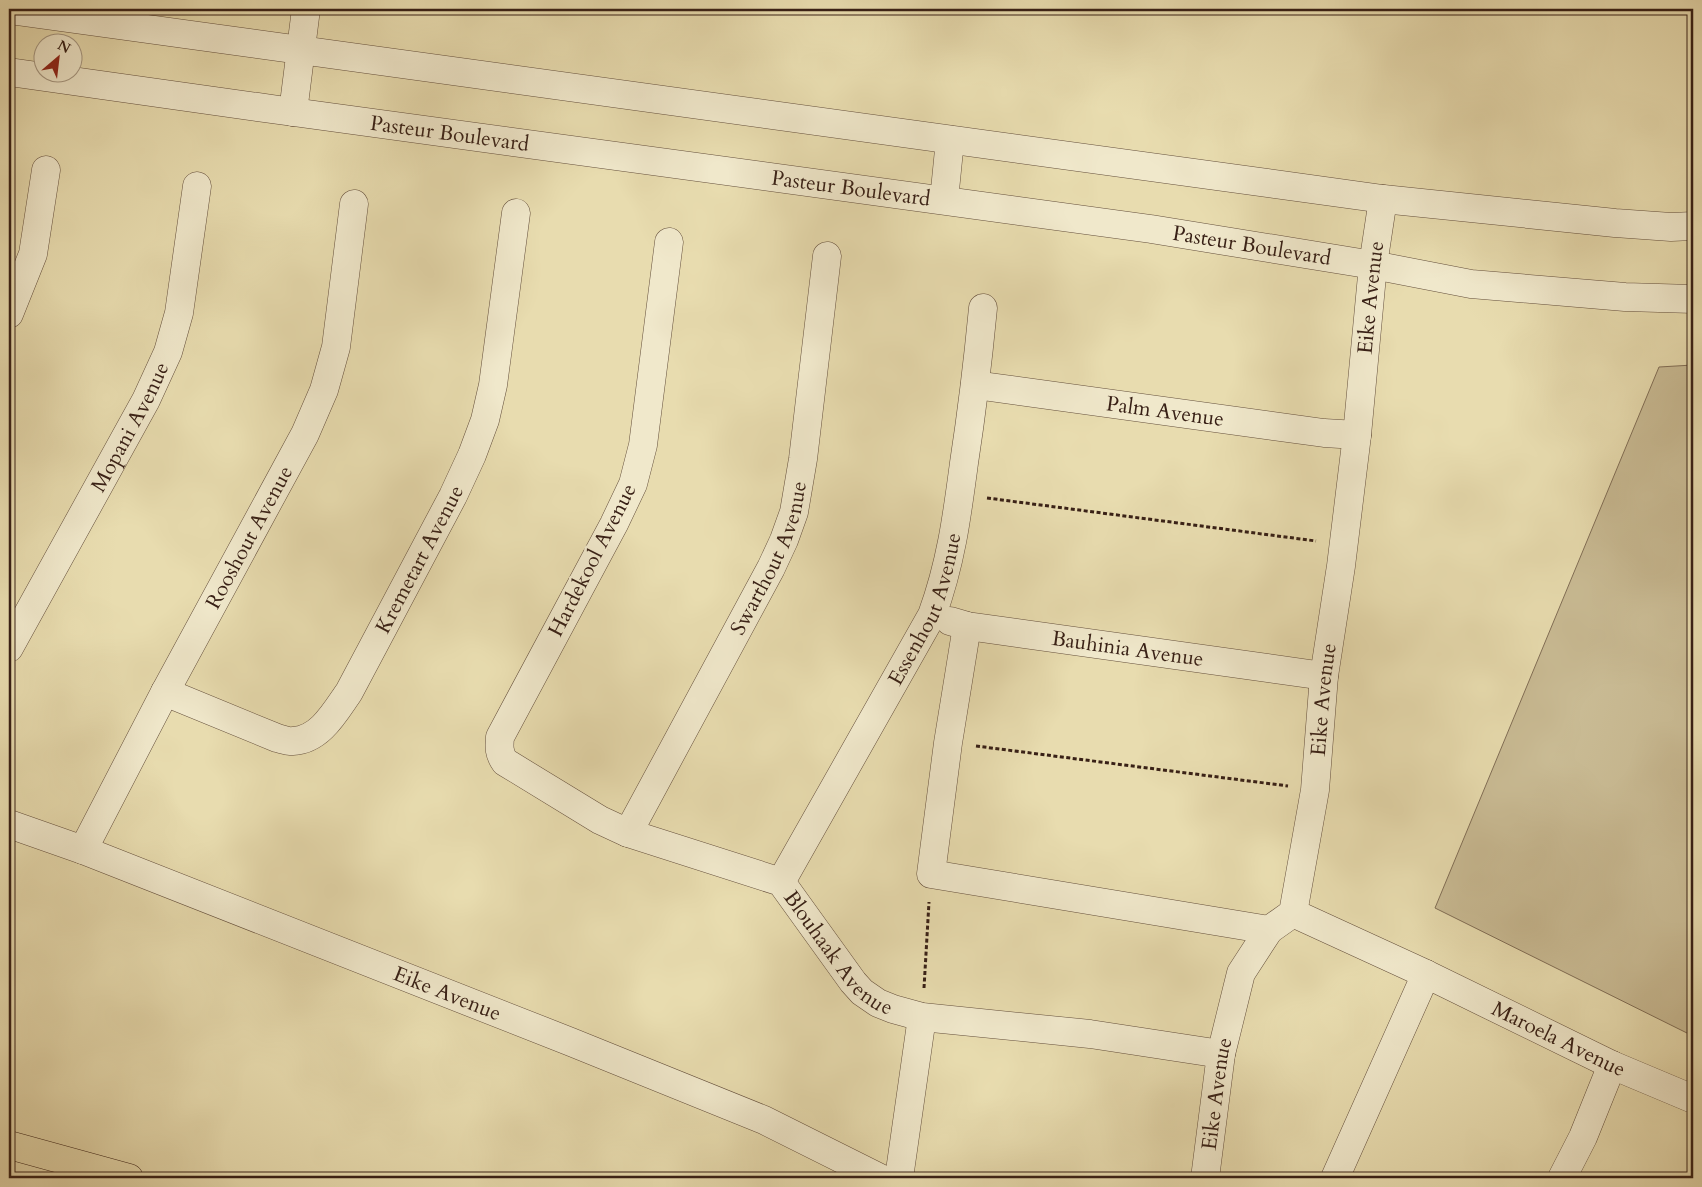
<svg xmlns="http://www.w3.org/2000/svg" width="1702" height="1187" font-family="Cardo,serif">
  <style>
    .green { fill: #cabc95; stroke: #816e56 }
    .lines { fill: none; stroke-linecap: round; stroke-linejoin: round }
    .minor-casing { stroke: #644f3c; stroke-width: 29 }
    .tertiary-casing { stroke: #644f3c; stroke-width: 29 }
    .primary-casing { stroke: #382016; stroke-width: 29 }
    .path { stroke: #382016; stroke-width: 3; stroke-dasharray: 4 2.5; stroke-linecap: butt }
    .minor { stroke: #f0e8cb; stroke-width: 28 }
    .tertiary { stroke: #f0e8cb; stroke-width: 28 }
    .primary { stroke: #e8dcaf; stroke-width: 28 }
    .labels { text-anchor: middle; stroke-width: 5; stroke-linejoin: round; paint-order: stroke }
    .street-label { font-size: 21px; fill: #382016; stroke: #f0e8cb }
  </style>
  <rect width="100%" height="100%" fill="#e8dcaf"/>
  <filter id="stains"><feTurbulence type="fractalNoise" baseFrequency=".004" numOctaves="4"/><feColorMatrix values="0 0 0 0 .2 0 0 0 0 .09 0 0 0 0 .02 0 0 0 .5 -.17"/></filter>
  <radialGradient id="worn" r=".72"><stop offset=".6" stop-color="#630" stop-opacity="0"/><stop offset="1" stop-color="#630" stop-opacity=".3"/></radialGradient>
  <polygon class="green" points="1693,365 1693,1036 1435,908 1659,367"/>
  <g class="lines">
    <defs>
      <g id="minor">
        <polyline points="293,112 306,9"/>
        <path id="s1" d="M669 242 643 445 633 484 614 524 500 737C499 747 499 754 505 762L600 820 628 833 781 882 853 982 862 992 878 1003 893 1009 922 1017 1090 1034 1221 1054"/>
        <polyline points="9,314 33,254 46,170"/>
        <path id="s2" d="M975 385 1324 433 1357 435"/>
        <path id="s3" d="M950 621 967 626 1324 676"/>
        <polyline points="967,626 948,743 931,874 1269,930"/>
        <path id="s4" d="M9 648 146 400 168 352 179 313 197 186"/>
        <path id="s5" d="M165 692 277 738C282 739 288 742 293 741 320 740 335 712 349 692L453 496 472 455 485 420 493 385 516 213"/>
        <path id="s6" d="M9 824 83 850 571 1042 764 1120 880 1178"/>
        <path id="s7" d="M628 833 771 568 784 540 794 512 803 459 827 256"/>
        <path id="s8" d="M83 850 165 692 305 434 324 390 336 347 354 204"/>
        <path id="s9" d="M781 882 932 615C951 563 957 516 964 463 972 411 978 360 983 308"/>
        <path id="s10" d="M1293 913 1426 974 1612 1065 1693 1099"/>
        <polyline points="899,1178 922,1017"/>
        <path id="s11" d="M1205 1178 1221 1054 1241 973 1269 930 1293 913 1315 790 1324 676 1341 566 1357 435 1373 265 1383 199"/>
        <polyline points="1335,1178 1426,974"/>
        <polyline points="1562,1178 1583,1137 1612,1065"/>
      </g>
      <g id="tertiary">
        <polyline points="9,10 1383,199 1615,223 1671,227 1693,226"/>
        <path id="s12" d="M9 72 293 112 1151 229 1373 265 1471 284 1625 297 1693 299"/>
        <polyline points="944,200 950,140"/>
      </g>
      <polyline id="primary" points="9,1145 129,1178"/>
    </defs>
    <use href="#minor" class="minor-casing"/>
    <use href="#tertiary" class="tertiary-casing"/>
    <use href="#primary" class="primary-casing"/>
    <g class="path">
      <polyline points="987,498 1316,541"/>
      <polyline points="976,746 1288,786"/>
      <polyline points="924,988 929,902"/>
    </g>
    <use href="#minor" class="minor"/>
    <use href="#tertiary" class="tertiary"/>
    <use href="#primary" class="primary"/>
  </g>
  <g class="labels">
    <g class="street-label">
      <text dy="7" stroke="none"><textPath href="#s12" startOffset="445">Pasteur Boulevard</textPath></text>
      <text dy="7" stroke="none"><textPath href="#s12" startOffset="850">Pasteur Boulevard</textPath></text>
      <text dy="7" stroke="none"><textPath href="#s12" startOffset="1255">Pasteur Boulevard</textPath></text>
      <text dy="7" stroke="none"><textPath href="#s11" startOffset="910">Eike Avenue</textPath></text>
      <text dy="7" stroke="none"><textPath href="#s2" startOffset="192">Palm Avenue</textPath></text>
      <text dy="7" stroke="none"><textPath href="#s4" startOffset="252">Mopani Avenue</textPath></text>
      <text dy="7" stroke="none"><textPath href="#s8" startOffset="354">Rooshout Avenue</textPath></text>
      <text dy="7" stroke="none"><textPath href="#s7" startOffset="310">Swarthout Avenue</textPath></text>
      <text dy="7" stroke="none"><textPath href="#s5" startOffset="365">Kremetart Avenue</textPath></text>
      <text transform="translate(592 560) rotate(-63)" y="7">Hardekool Avenue</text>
      <text dy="7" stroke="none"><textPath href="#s9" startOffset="310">Essenhout Avenue</textPath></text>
      <text dy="7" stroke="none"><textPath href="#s3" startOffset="180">Bauhinia Avenue</textPath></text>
      <text dy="7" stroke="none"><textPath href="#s11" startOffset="505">Eike Avenue</textPath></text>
      <text dy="7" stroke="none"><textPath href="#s1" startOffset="952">Blouhaak Avenue</textPath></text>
      <text dy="7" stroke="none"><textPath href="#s6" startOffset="470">Eike Avenue</textPath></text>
      <text dy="7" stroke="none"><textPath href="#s10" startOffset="294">Maroela Avenue</textPath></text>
      <text dy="7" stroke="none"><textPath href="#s11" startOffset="85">Eike Avenue</textPath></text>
    </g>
  </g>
  <rect width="1702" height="1187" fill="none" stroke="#e8dcaf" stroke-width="30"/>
  <rect x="10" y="10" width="1682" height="1167" fill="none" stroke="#382016" stroke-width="2.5"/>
  <rect x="15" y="15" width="1672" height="1157" fill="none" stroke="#382016"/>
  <g transform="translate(58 58) rotate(28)"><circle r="24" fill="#f0e8cb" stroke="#a69883"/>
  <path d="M0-4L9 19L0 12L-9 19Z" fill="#8f2418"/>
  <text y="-8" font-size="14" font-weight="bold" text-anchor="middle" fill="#382016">N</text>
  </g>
  <rect width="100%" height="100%" filter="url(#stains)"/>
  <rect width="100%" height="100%" fill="url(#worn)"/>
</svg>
